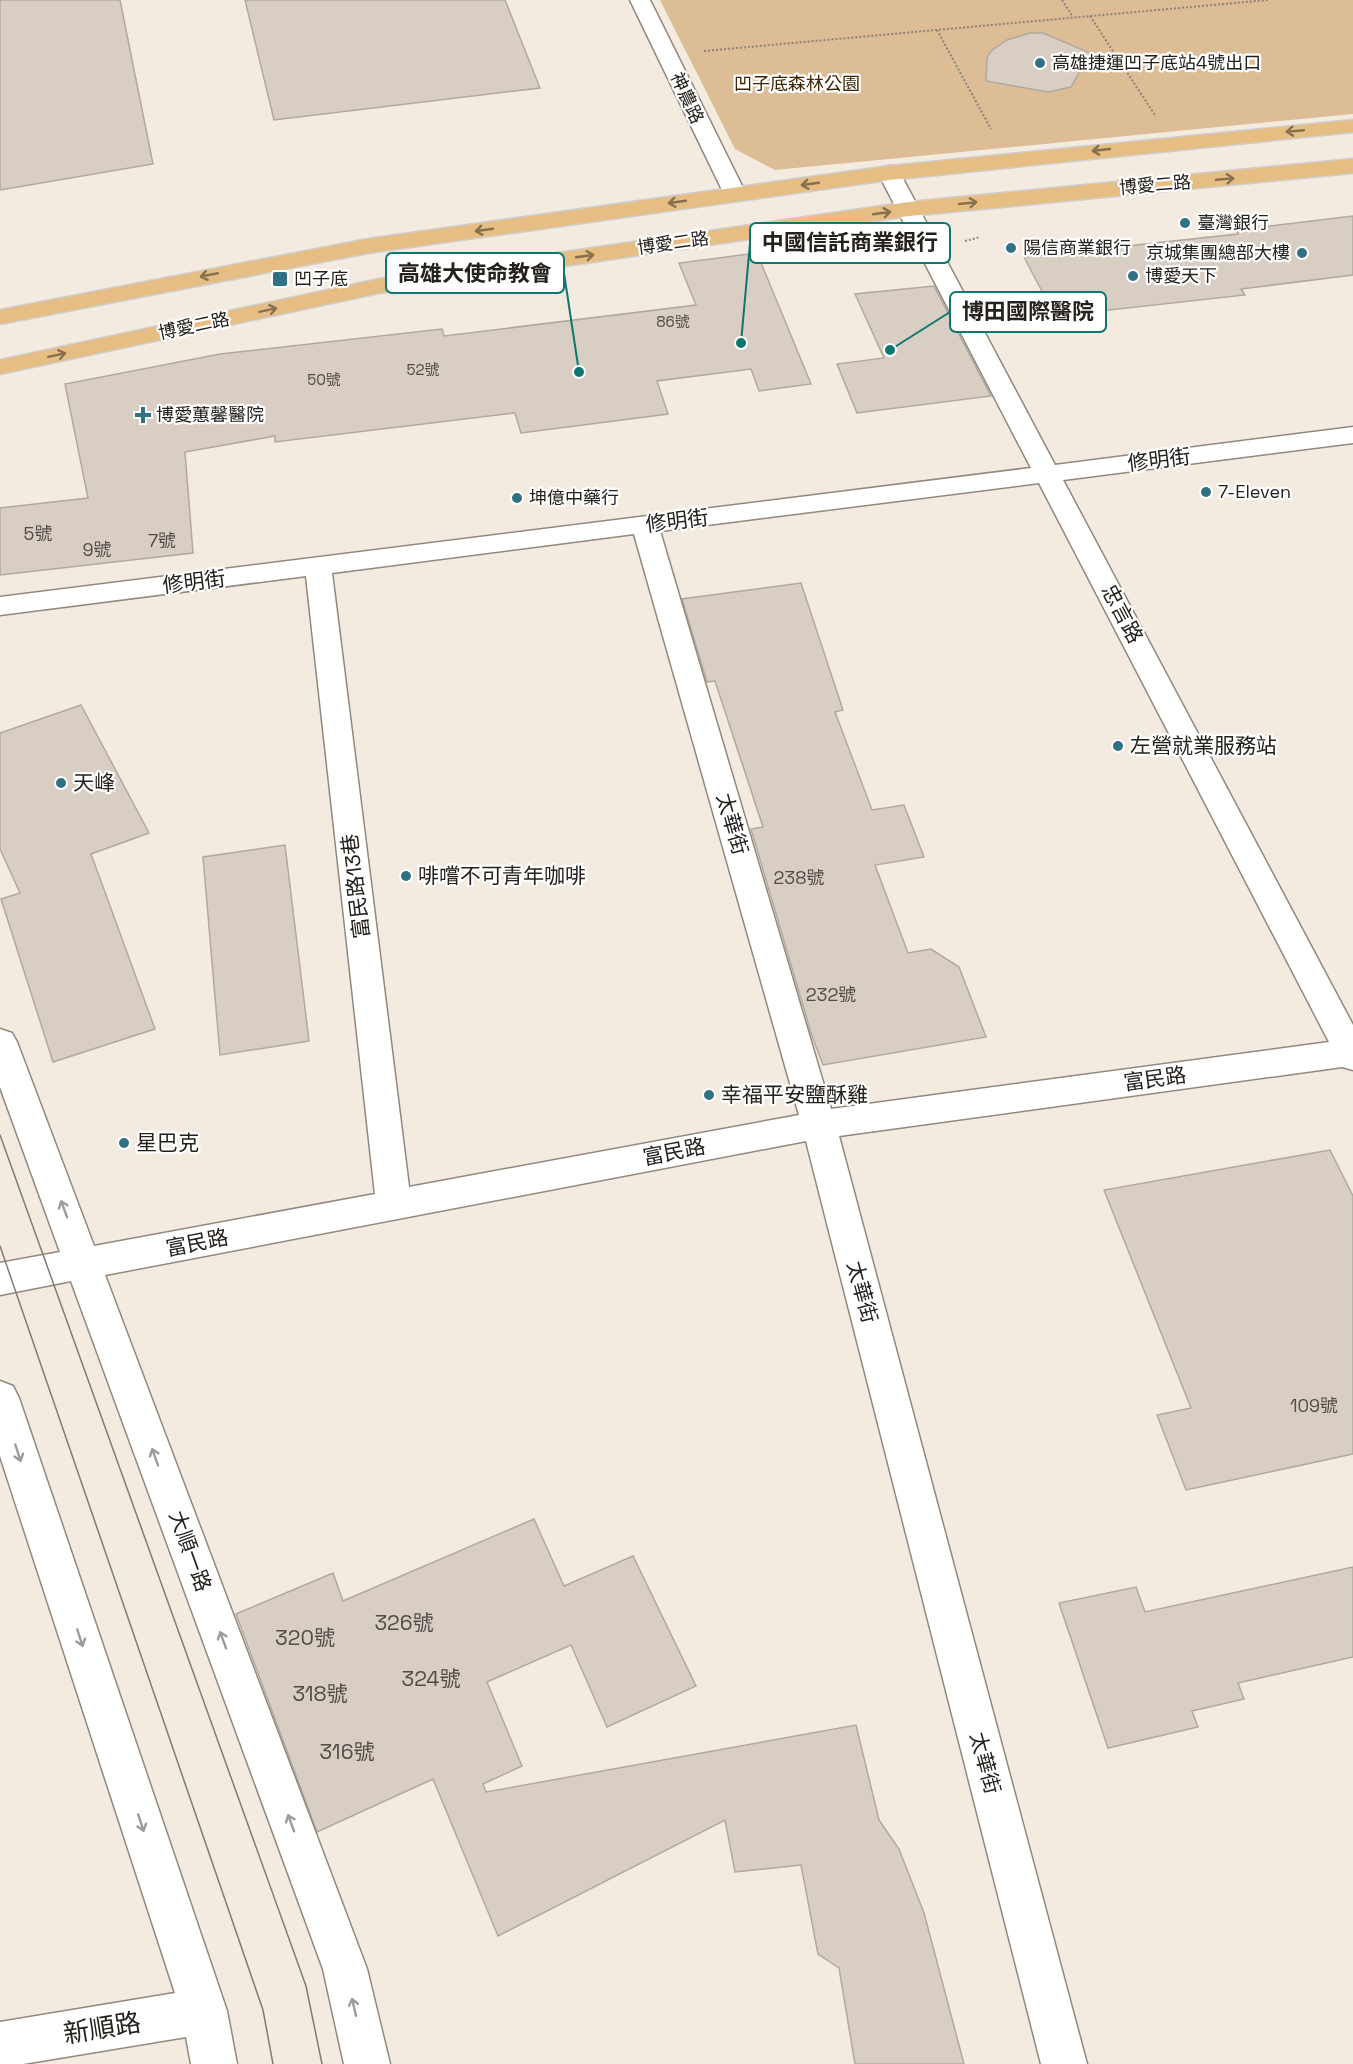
<svg xmlns="http://www.w3.org/2000/svg" width="1353" height="2064" font-family="'Space Grotesk','Noto Sans TC',sans-serif">
  <style>
    .green { fill: #ddbd96 }
    .building { fill: #d8cec4; stroke: #b1a99e; stroke-width: 1.5 }
    .lines { fill: none; stroke-linecap: round; stroke-linejoin: round }
    .minor-casing { stroke: #91887f; stroke-width: 3 }
    .major-casing { stroke: #cfcecd; stroke-width: 3 }
    .path { stroke: #8b847d; stroke-width: 2; stroke-dasharray: 2 2; stroke-linecap: butt }
    .minor { fill: #fff; fill-rule: evenodd }
    .major { fill: #e6be83; fill-rule: evenodd }
    .tram { stroke: #817b74; stroke-width: 1.5 }
    .oneway { stroke: #867050 }
    .oneway2 { stroke: #9d9b99 }
    .poi-dot { fill: #307184; stroke: #fff; stroke-width: 2 }
    .labels { text-anchor: middle; stroke-width: 4.5; stroke-linejoin: round; paint-order: stroke }
    .far-number-label { font-size: 15px; fill: #524c47 }
    .far-poi-label { font-size: 18px; fill: #25211d; stroke: #fff; text-anchor: start }
    .far-park-label { font-size: 18px; fill: #3c2504; stroke: #fff }
    .far-street-label { font-size: 18px; fill: #25211d; stroke: #fff }
    .number-label { font-size: 18px; fill: #524c47 }
    .street-label { font-size: 21px; fill: #25211d; stroke: #fff }
    .poi-label { font-size: 21px; fill: #25211d; stroke: #fff; text-anchor: start }
    .near-number-label { font-size: 21px; fill: #524c47 }
    .near-street-label { font-size: 26px; fill: #25211d; stroke: #fff }
    .leader { fill: none; stroke: #0f766e; stroke-width: 2 }
    .callout-dot { fill: #0f766e; stroke: #fff; stroke-width: 2 }
    .callout { fill: #fff; stroke: #0f766e; stroke-width: 2 }
    .callout-label { font-size: 22px; text-anchor: middle; font-weight: bold; fill: #25211d }
  </style>
  <rect width="100%" height="100%" fill="#f4ebe0"/>
  <polygon class="green" points="660,0 1353,0 1353,114 775,170 735,149"/>
  <g class="building">
    <polygon points="0,0 120,0 153,164 0,190"/>
    <polygon points="245,0 505,0 540,88 274,120"/>
    <polygon points="1030,33 1043,33 1090,53 1071,87 1048,92 986,81 987,58 991,51 1007,40"/>
    <polygon points="1353,216 1353,275 1241,289 1245,295 1055,316 1024,257 1238,234 1236,230"/>
    <polygon points="757,253 811,384 759,391 751,369 657,381 668,414 521,433 515,413 275,442 275,436 185,452 193,553 0,575 0,508 88,498 65,384 220,354 442,329 444,336 696,305 679,263"/>
    <polygon points="934,286 991,396 857,413 837,364 884,358 855,294"/>
    <polygon points="801,583 843,710 835,712 872,810 904,805 924,857 875,865 908,953 931,949 959,967 986,1037 823,1065 812,1036 751,829 763,827 715,681 707,682 682,599"/>
    <polygon points="81,705 149,833 91,854 155,1029 53,1062 1,899 20,893 0,849 0,733"/>
    <polygon points="285,845 309,1041 220,1055 203,857"/>
    <polygon points="1330,1150 1353,1196 1353,1454 1186,1490 1157,1415 1191,1408 1104,1190"/>
    <polygon points="534,1519 564,1586 633,1556 696,1686 607,1727 571,1645 487,1682 522,1766 483,1784 486,1792 856,1725 879,1820 899,1849 924,1913 964,2064 855,2064 839,1968 818,1954 801,1865 735,1872 725,1820 498,1936 433,1779 317,1832 236,1614 333,1573 343,1601"/>
    <polygon points="1353,1567 1353,1657 1238,1683 1244,1699 1192,1711 1198,1727 1108,1748 1059,1603 1136,1587 1145,1612"/>
  </g>
  <g class="lines">
    <defs>
      <g id="minor">
        <polygon points="630,0 650,0 746,194 743,199 727,199 724,194"/>
        <path d="M889 166 897 168 900 173 1055 465 1353 427V443L1063 480 1353 1025V1070L1342 1067 839 1136 1087 2064H1041L806 1141 105 1275 367 1969 390 2064H344L323 1969 71 1281 0 1295V1263L60 1252 0 1087V1029L12 1033 17 1042 94 1246 375 1194 306 576 0 615V597L1031 468 878 173 881 168ZM1039 483 1329 1042 831 1109 660 531ZM634 534 799 1115 409 1187 332 573Z"/>
        <polygon points="0,1381 13,1386 19,1398 227,2011 237,2064 191,2064 186,2037 23,2064 0,2064 0,2022 175,1993 0,1456"/>
      </g>
      <g id="major">
        <polygon points="1353,120 1353,132 889,180 368,253 0,324 0,310 368,239 889,166"/>
        <polygon points="1353,159 1353,173 909,216 379,293 0,374 0,360 379,279 909,202"/>
      </g>
    </defs>
    <use href="#minor" class="minor-casing"/>
    <use href="#major" class="major-casing"/>
    <g class="path">
      <polyline points="1062,0 1073,17"/>
      <polyline points="1090,16 1155,115"/>
      <polyline points="937,30 991,129"/>
      <polyline points="704,51 1268,0"/>
      <polyline points="965,241 980,237"/>
    </g>
    <use href="#minor" class="minor"/>
    <use href="#major" class="major"/>
    <g class="tram">
      <polyline points="0,1135 306,1986 322,2064"/>
      <polyline points="0,1246 263,2010 273,2064"/>
    </g>
  </g>
  <defs><path id="oneway-shaft" d="M-6 0H5M1.5-3L5.5 0L1.5 3" fill="none" stroke-width="1.6" stroke-linecap="round" stroke-linejoin="round" transform="scale(1.5)"/></defs>
  <g class="oneway">
    <use href="#oneway-shaft" transform="translate(1295 131) rotate(175)"/>
    <use href="#oneway-shaft" transform="translate(1101 150) rotate(174)"/>
    <use href="#oneway-shaft" transform="translate(1225 179) rotate(-5)"/>
    <use href="#oneway-shaft" transform="translate(810 184) rotate(172)"/>
    <use href="#oneway-shaft" transform="translate(677 202) rotate(172)"/>
    <use href="#oneway-shaft" transform="translate(968 203) rotate(-6)"/>
    <use href="#oneway-shaft" transform="translate(882 213) rotate(-8)"/>
    <use href="#oneway-shaft" transform="translate(484 230) rotate(172)"/>
    <use href="#oneway-shaft" transform="translate(585 256) rotate(-8)"/>
    <use href="#oneway-shaft" transform="translate(209 275) rotate(169)"/>
    <use href="#oneway-shaft" transform="translate(268 310) rotate(-12)"/>
    <use href="#oneway-shaft" transform="translate(57 355) rotate(-12)"/>
  </g>
  <g class="oneway2">
    <use href="#oneway-shaft" transform="translate(64 1209) rotate(-110)"/>
    <use href="#oneway-shaft" transform="translate(18 1453) rotate(72)"/>
    <use href="#oneway-shaft" transform="translate(155 1457) rotate(-110)"/>
    <use href="#oneway-shaft" transform="translate(80 1638) rotate(72)"/>
    <use href="#oneway-shaft" transform="translate(223 1640) rotate(-110)"/>
    <use href="#oneway-shaft" transform="translate(141 1823) rotate(72)"/>
    <use href="#oneway-shaft" transform="translate(291 1823) rotate(-110)"/>
    <use href="#oneway-shaft" transform="translate(354 2007) rotate(-103)"/>
  </g>
  <g class="poi-dot">
    <circle cx="1040" cy="63" r="6"/>
    <circle cx="1185" cy="223" r="6"/>
    <circle cx="1011" cy="248" r="6"/>
    <circle cx="1302" cy="253" r="6"/>
    <circle cx="1133" cy="276" r="6"/>
    <rect x="272" y="271" width="16" height="16" rx="3"/>
    <path d="M140 406h6v6h6v6h-6v6h-6v-6h-6v-6h6z"/>
    <circle cx="1206" cy="492" r="6"/>
    <circle cx="517" cy="498" r="6"/>
    <circle cx="1118" cy="746" r="6"/>
    <circle cx="61" cy="783" r="6"/>
    <circle cx="406" cy="876" r="6"/>
    <circle cx="709" cy="1095" r="6"/>
    <circle cx="124" cy="1143" r="6"/>
  </g>
  <g class="labels">
    <g class="far-number-label">
      <text x="673" y="327">86號</text>
      <text x="423" y="375">52號</text>
      <text x="324" y="385">50號</text>
    </g>
    <g class="far-poi-label">
      <text x="1052" y="69">高雄捷運凹子底站4號出口</text>
      <text x="1197" y="229">臺灣銀行</text>
      <text x="1023" y="254">陽信商業銀行</text>
      <text x="1290" y="259" text-anchor="end">京城集團總部大樓</text>
      <text x="1145" y="282">博愛天下</text>
      <text x="294" y="285">凹子底</text>
      <text x="156" y="421">博愛蕙馨醫院</text>
      <text x="1218" y="498">7-Eleven</text>
      <text x="529" y="504">坤億中藥行</text>
    </g>
    <g class="far-park-label">
      <text x="797" y="90">凹子底森林公園</text>
    </g>
    <g class="far-street-label">
      <text transform="translate(687 98) rotate(65)" y="6">神農路</text>
      <text transform="translate(1155 185) rotate(-5)" y="6">博愛二路</text>
      <text transform="translate(673 243) rotate(-8)" y="6">博愛二路</text>
      <text transform="translate(194 326) rotate(-12)" y="6">博愛二路</text>
    </g>
    <g class="number-label">
      <text x="38" y="540">5號</text>
      <text x="162" y="547">7號</text>
      <text x="97" y="556">9號</text>
      <text x="799" y="884">238號</text>
      <text x="831" y="1001">232號</text>
      <text x="1314" y="1412">109號</text>
    </g>
    <g class="street-label">
      <text transform="translate(1159 460) rotate(-7)" y="7">修明街</text>
      <text transform="translate(677 521) rotate(-7)" y="7">修明街</text>
      <text transform="translate(194 582) rotate(-7)" y="7">修明街</text>
      <text transform="translate(1122 614) rotate(62)" y="7">忠言路</text>
      <text transform="translate(732 824) rotate(74)" y="7">太華街</text>
      <text transform="translate(356 886) rotate(-97)" y="7">富民路13巷</text>
      <text transform="translate(1155 1079) rotate(-8)" y="7">富民路</text>
      <text transform="translate(674 1152) rotate(-11)" y="7">富民路</text>
      <text transform="translate(197 1243) rotate(-11)" y="7">富民路</text>
      <text transform="translate(862 1292) rotate(75)" y="7">太華街</text>
      <text transform="translate(190 1551) rotate(70)" y="7">大順一路</text>
      <text transform="translate(985 1763) rotate(75)" y="7">太華街</text>
    </g>
    <g class="poi-label">
      <text x="1130" y="753">左營就業服務站</text>
      <text x="73" y="790">天峰</text>
      <text x="418" y="883">啡嚐不可青年咖啡</text>
      <text x="721" y="1102">幸福平安鹽酥雞</text>
      <text x="136" y="1150">星巴克</text>
    </g>
    <g class="near-number-label">
      <text x="404" y="1630">326號</text>
      <text x="305" y="1645">320號</text>
      <text x="431" y="1686">324號</text>
      <text x="320" y="1701">318號</text>
      <text x="347" y="1759">316號</text>
    </g>
    <g class="near-street-label">
      <text transform="translate(102 2028) rotate(-9)" y="9">新順路</text>
    </g>
  </g>
  <path class="leader" d="M741 343L750 243M579 372L564 273M890 350L950 312"/>
  <g class="callout-dot">
    <circle cx="741" cy="343" r="6"/>
    <circle cx="579" cy="372" r="6"/>
    <circle cx="890" cy="350" r="6"/>
  </g>
  <g class="callout">
    <rect x="750" y="223" width="200" height="40" rx="6"/>
    <rect x="386" y="253" width="178" height="40" rx="6"/>
    <rect x="950" y="292" width="156" height="40" rx="6"/>
  </g>
  <g class="callout-label">
    <text x="850" y="250">中國信託商業銀行</text>
    <text x="475" y="281">高雄大使命教會</text>
    <text x="1028" y="319">博田國際醫院</text>
  </g>
</svg>
